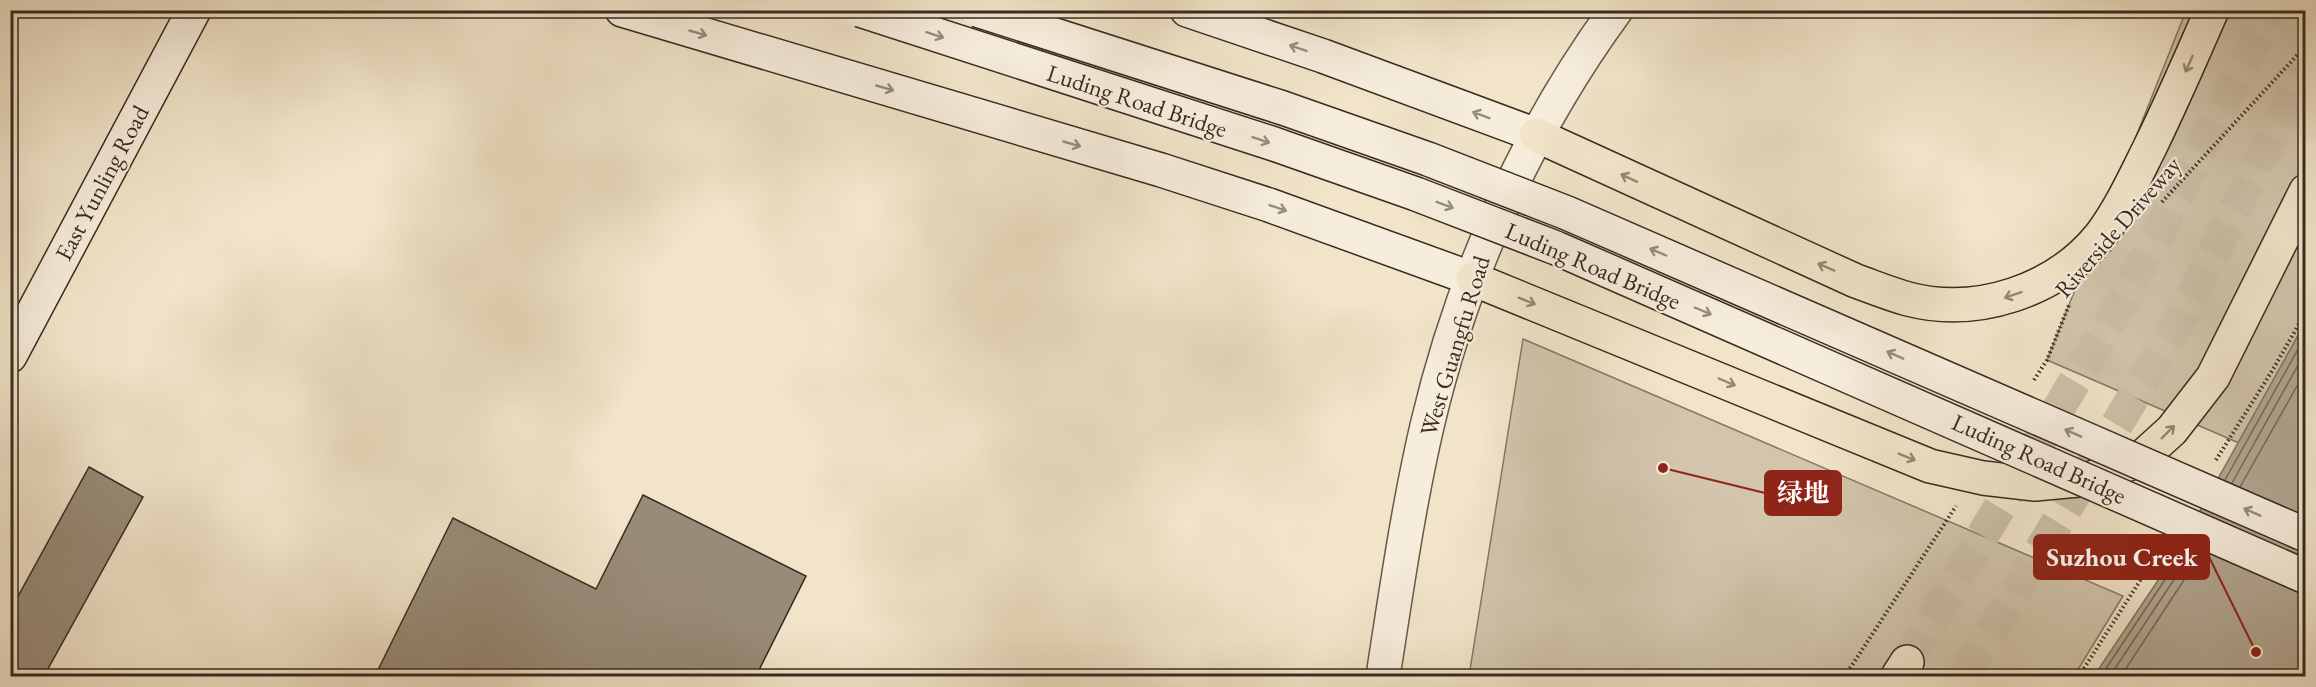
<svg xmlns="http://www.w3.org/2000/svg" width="2316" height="687" font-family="'EB Garamond','Noto Serif SC',serif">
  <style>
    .green { fill: #d2c5ac; stroke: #857866; stroke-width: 1.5 }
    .water { fill: #b2a590; stroke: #817463; stroke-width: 1.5 }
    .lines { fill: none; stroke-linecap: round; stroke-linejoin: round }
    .shore { stroke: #756858; stroke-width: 1.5 }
    .building { fill: #988b78; stroke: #382b20; stroke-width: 1.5 }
    .trunk-tunnel { stroke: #ccbfa7; stroke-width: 33; stroke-dasharray: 33 16; stroke-linecap: butt }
    .tertiary-casing { stroke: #66594a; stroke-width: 36 }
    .secondary-casing { stroke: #382b20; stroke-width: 36 }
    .trunk-casing { stroke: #382b20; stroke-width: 36 }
    .path { stroke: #382b20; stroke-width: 4; stroke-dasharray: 1.5 3; stroke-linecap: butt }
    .tertiary { stroke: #f6eddc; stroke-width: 33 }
    .secondary { stroke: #f6eddc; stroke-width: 33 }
    .trunk { stroke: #f1e4c9; stroke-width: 33 }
    .secondary-bridge-casing { stroke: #382b20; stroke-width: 36; stroke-linecap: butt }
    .secondary-bridge { stroke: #f6eddc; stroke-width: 33 }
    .oneway { stroke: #978c7e }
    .oneway2 { stroke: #948874 }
    .labels { text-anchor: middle; stroke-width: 4.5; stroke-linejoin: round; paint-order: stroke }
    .street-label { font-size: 24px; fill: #382b20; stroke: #f6eddc }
    .leader { fill: none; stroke: #8f2418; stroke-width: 2 }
    .callout-dot { fill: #8f2418; stroke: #f6eddc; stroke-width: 2 }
    .callout { fill: #8f2418; stroke: #8f2418; stroke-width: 2 }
    .callout-label { font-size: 26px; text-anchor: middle; font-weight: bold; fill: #fff }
  </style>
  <rect width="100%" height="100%" fill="#f1e4c9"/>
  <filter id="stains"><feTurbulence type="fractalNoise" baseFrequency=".00333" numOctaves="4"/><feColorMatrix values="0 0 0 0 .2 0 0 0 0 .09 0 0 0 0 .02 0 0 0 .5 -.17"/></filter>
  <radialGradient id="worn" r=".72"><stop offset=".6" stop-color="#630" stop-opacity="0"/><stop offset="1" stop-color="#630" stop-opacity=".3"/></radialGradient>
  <g class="green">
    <polygon points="2186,11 2305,11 2305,323 2239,443 2047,360"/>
    <polygon points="1523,339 2123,596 2074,676 1469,676"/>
  </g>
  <polygon class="water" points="2305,323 2305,676 2094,676 2177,552"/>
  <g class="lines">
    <g class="shore">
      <polyline points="2225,480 2306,335"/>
      <polyline points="2232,483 2306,351"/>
      <polyline points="2240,487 2306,370"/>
      <polyline points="2101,676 2188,545"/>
      <polyline points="2110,676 2195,548"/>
      <polyline points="2121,676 2203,551"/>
    </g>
  </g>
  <g class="building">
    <polygon points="89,467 143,497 44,676 10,676 10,611"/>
    <polygon points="643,495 806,576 756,676 375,676 453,518 596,589"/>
  </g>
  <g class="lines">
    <g class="trunk-tunnel">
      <polyline points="1907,662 2127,294 2271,10"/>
      <polyline points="1964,676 2179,322 2306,68"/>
    </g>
    <defs>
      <path id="tertiary" d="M1383 676C1396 593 1408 508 1427 426 1462 277 1526 133 1616 10"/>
      <g id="secondary">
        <polyline points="622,10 1161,170 1269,205 1473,279"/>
        <polyline points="1187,10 1323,56 1536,135"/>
        <polyline points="10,356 194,10"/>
      </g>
      <g id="trunk">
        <path d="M1536 135 1856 281C1873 287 1890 294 1908 299 1977 317 2056 291 2101 235 2121 208 2135 177 2150 147 2172 102 2192 56 2212 10"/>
        <polyline points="1473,279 1930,466 1983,478 2035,484 2089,479 2139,460 2172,430 2213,377 2306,191"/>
        <polyline points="1898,676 1907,662"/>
      </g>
    </defs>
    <use href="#tertiary" class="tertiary-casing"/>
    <use href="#secondary" class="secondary-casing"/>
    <use href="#trunk" class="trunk-casing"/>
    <g class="path">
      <polyline points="2162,202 2300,52 2306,31"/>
      <polyline points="2034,380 2047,360 2069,305"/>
      <polyline points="2216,460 2272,371 2306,312"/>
      <polyline points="1845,676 1956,506"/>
      <polyline points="2079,676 2161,548"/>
    </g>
    <use href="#tertiary" class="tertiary"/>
    <use href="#secondary" class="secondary"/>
    <use href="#trunk" class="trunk"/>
    <defs>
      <g id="secondary-bridge">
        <polyline points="860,10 1274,144 1416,194 1556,248 2306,577"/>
        <polyline points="977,10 1283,108 1428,159 1567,213 2306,535"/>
      </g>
    </defs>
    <use href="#secondary-bridge" class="secondary-bridge-casing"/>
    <use href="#secondary-bridge" class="secondary-bridge"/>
  </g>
  <defs><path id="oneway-shaft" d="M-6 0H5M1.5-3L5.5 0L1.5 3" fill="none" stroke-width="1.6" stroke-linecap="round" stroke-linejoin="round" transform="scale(1.5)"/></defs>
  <g class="oneway">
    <use href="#oneway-shaft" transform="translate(698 33) rotate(16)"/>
    <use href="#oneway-shaft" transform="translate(935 35) rotate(18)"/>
    <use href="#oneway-shaft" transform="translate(1298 48) rotate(-161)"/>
    <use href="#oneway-shaft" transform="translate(885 88) rotate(16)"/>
    <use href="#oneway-shaft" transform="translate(1481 115) rotate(-159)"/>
    <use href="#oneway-shaft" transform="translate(1261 140) rotate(18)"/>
    <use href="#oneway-shaft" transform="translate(1072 144) rotate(16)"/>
    <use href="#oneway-shaft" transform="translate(1445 205) rotate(21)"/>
    <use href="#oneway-shaft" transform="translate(1278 208) rotate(19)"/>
    <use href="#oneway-shaft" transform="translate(1658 252) rotate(-157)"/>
    <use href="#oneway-shaft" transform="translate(1703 311) rotate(23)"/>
    <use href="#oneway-shaft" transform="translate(1895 355) rotate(-156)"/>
    <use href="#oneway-shaft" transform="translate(2073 433) rotate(-156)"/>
    <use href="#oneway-shaft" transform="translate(2252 512) rotate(-156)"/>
  </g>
  <g class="oneway2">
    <use href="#oneway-shaft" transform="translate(2189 64) rotate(114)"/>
    <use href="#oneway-shaft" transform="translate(1629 178) rotate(-155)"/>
    <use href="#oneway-shaft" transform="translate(1826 267) rotate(-156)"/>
    <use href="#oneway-shaft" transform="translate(2013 295) rotate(161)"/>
    <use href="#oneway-shaft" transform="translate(1527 301) rotate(22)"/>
    <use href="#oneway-shaft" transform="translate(1727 382) rotate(23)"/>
    <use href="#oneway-shaft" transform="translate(2168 432) rotate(-45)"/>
    <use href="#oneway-shaft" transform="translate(1907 457) rotate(22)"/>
  </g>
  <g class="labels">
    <g class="street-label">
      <text transform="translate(1137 101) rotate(18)" y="8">Luding Road Bridge</text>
      <text transform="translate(102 183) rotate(-62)" y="8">East Yunling Road</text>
      <text transform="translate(2118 227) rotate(-49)" y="8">Riverside Driveway</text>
      <text transform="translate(1593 266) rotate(23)" y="8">Luding Road Bridge</text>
      <text transform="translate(1455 346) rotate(-73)" y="8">West Guangfu Road</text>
      <text transform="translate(2039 459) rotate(24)" y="8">Luding Road Bridge</text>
    </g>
  </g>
  <path class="leader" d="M1663 468L1765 493M2256 652L2209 557"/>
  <g class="callout-dot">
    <circle cx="1663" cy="468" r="6"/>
    <circle cx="2256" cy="652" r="6"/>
  </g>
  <g class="callout">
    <rect x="1765" y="471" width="76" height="44" rx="6"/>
    <rect x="2034" y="535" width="175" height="44" rx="6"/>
  </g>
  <g class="callout-label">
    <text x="1803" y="502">绿地</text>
    <text x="2122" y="566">Suzhou Creek</text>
  </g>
  <rect width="2316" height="687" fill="none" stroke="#f1e4c9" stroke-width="36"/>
  <rect x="12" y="12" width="2292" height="663" fill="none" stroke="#382b20" stroke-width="3"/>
  <rect x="18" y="18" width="2280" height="651" fill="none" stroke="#382b20" stroke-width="1.5"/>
  <rect width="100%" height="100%" filter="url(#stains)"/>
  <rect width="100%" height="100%" fill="url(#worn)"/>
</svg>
